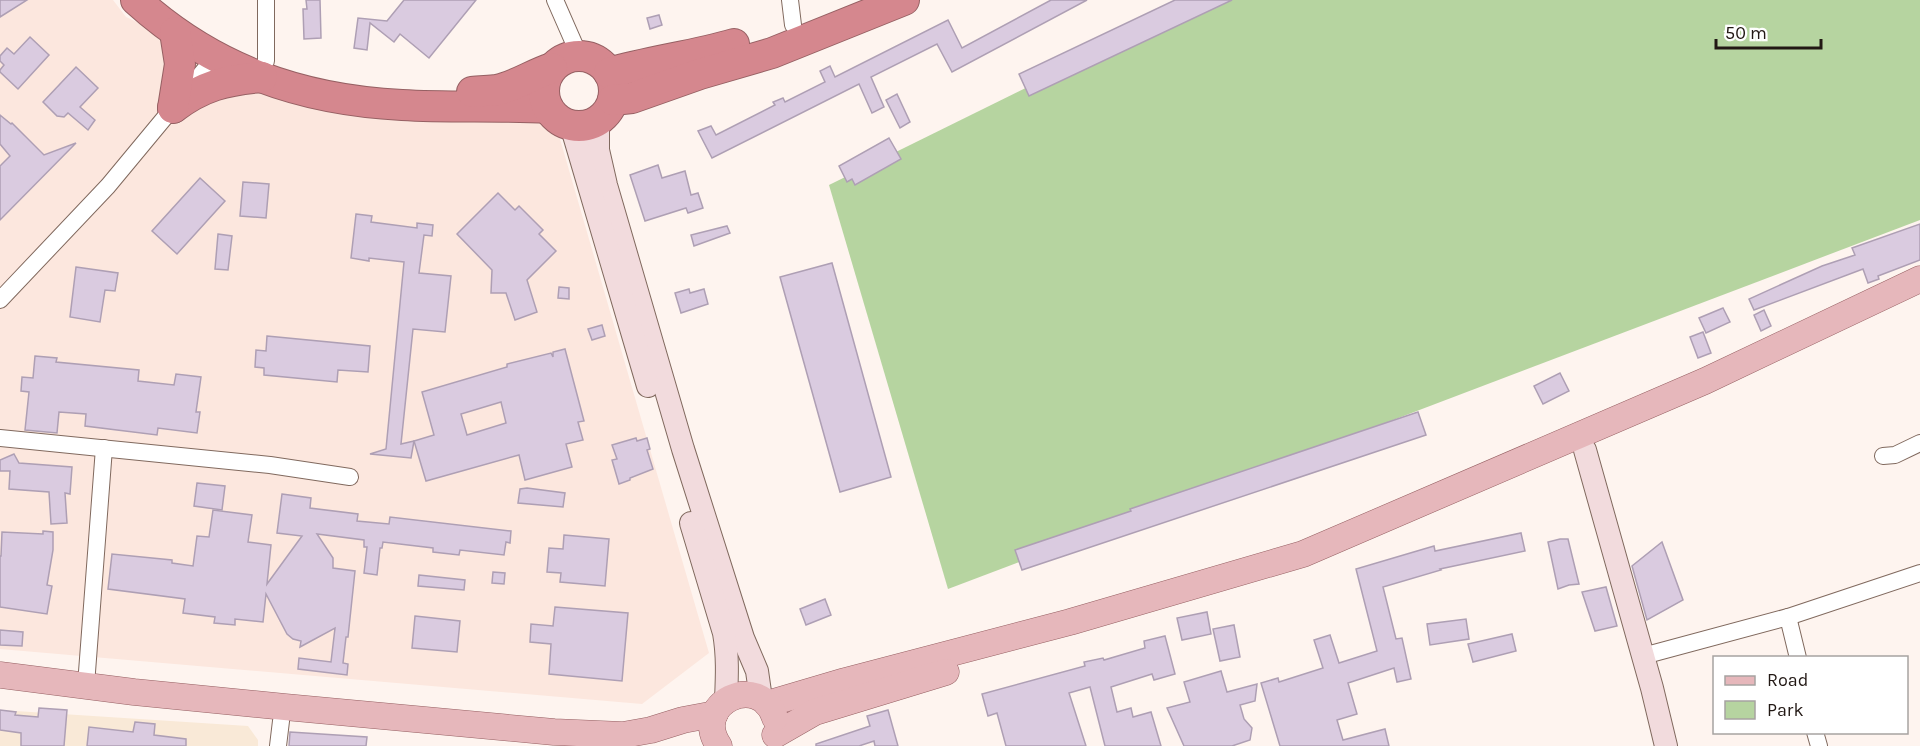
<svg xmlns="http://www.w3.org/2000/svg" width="1920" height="746" font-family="Karla,sans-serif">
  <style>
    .built { fill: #fce7de }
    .medical { fill: #f9e9d7 }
    .green { fill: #b6d4a0 }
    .building { fill: #dacbe0; stroke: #ae9fb4; stroke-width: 1.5; fill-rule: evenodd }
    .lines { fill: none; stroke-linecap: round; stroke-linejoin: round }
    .street-casing { stroke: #80695e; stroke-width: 18 }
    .secondary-casing { stroke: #80695e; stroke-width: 24 }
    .primary-casing { stroke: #966063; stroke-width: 27 }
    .highway-casing { stroke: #966063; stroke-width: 32 }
    .street { stroke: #fff; stroke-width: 16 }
    .secondary { stroke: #f2dbdd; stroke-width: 22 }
    .primary { stroke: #e6b7bb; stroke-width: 26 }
    .highway { stroke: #d5878e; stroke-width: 30 }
  </style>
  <rect width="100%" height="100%" fill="#fef4ef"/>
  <polygon class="built" points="0,0 113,0 126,17 331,110 536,119 560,139 709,653 642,704 0,649"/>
  <polygon class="medical" points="0,710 248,726 258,740 258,746 0,746"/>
  <polygon class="green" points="1204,0 1920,0 1920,220 948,589 829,185"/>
  <g class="building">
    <polygon points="0,0 27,0 0,17"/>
    <polygon points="306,0 320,0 321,38 304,39 303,9 307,9"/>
    <polygon points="404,0 476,0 429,58 400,34 394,42 370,23 367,50 354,48 358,18 387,21"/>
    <polygon points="1051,0 1087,0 952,72 937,44 871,77 884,107 872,113 859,84 712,158 698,131 711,126 716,135 775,105 773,102 783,98 785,102 825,82 820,71 830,66 835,77 948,20 962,48"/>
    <polygon points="1175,0 1232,0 1029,96 1019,74"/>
    <polygon points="659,15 662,25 650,29 647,18"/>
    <polygon points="30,37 49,55 18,89 0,72 0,70 4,65 0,61 0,56 7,48 14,54"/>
    <polygon points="76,67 98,88 80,107 95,120 88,130 68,113 64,117 57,116 43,102"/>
    <polygon points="897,94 910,122 900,128 886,100"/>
    <polygon points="0,115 11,124 12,123 44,155 76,143 0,220 0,166 10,156 0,144"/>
    <polygon points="889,138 901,159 855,185 852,179 847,182 839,166"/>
    <polygon points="658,165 662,178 685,171 691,195 698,193 703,208 688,213 686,208 645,221 630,175"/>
    <polygon points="200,178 225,201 177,254 152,231"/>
    <polygon points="243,182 269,184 266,218 240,216"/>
    <polygon points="498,193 515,210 519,206 543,230 539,234 556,251 527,280 537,312 515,320 506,293 491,293 492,270 457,234"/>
    <polygon points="356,214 372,216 371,222 417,228 417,223 433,225 432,236 424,235 419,273 451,276 445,332 413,329 401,444 414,441 411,458 370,454 386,449 404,262 369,258 369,261 351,258"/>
    <polygon points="1920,224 1920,260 1878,276 1879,279 1868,283 1863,269 1754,310 1749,299 1822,266 1855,255 1852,248"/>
    <polygon points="727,226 730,233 694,246 691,235"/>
    <polygon points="218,234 232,236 228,270 215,269"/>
    <polygon points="832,263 891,477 840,492 780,277"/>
    <polygon points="76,267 118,273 115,291 105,290 100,322 70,317"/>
    <polygon points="559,287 569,288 569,299 558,298"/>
    <polygon points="689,289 690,293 704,289 708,304 681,313 675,293"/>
    <polygon points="1723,308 1730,322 1706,333 1699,318"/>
    <polygon points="1764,310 1771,326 1761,331 1754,315"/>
    <polygon points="602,325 605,336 592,340 588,329"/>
    <polygon points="1703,332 1711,353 1698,358 1690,337"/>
    <polygon points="267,336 370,346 368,372 338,370 337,382 264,375 264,368 255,367 256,350 266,351"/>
    <path d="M565 349 584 421 578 422 583 440 566 444 572 467 525 480 519 455 426 481 414 441 434 435 422 392 507 367V364L551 353 553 357V352ZM501 402 506 423 467 435 461 414Z"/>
    <polygon points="35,356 57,358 56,362 139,370 138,381 174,385 176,374 201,377 196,412 200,412 197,433 158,428 157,435 85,426 86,414 59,412 57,433 25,430 29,392 21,391 22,377 33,378"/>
    <polygon points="1560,373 1569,391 1543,404 1534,386"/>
    <polygon points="1418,412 1426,435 1022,570 1015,550 1131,511 1130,509"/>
    <polygon points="636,438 637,441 647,438 650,449 647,450 653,469 630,478 630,480 619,484 612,460 617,459 612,445"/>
    <polygon points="14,454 19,463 72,467 70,494 65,493 67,523 51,524 49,492 9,489 10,471 0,471 0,460"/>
    <polygon points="197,483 225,486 222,510 194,506"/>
    <polygon points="527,488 565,493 563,507 518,503 520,489"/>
    <polygon points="282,494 311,498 310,508 358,514 357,521 389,524 390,517 511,531 510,543 506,542 504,555 460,550 459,555 433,552 433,548 383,542 382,548 380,548 377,575 364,573 367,547 364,547 364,540 317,534 333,558 333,568 355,571 348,637 346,637 343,663 348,664 347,675 298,669 299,658 331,662 335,628 300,647 301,641 293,639 287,634 266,594 263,622 235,619 235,625 214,623 215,617 183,613 185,599 108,589 112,554 172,560 172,563 193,566 197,536 209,537 213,510 252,515 248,542 271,545 267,584 302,536 277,533"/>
    <polygon points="43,531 53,532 53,550 47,585 52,586 47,614 0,607 0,556 1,556 2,532 43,534"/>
    <polygon points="1521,533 1525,551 1440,569 1441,570 1383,587 1396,639 1402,638 1411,679 1397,682 1394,668 1348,683 1357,714 1337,720 1343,740 1385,729 1389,746 1280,746 1261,683 1278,678 1279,682 1323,668 1314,640 1330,635 1339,663 1377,651 1356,569 1434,546 1435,551"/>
    <polygon points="564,535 609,539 605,586 560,582 561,573 547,572 549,548 563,549"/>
    <polygon points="1560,539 1568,539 1579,584 1569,585 1558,589 1548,542"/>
    <polygon points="1662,542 1683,600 1647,620 1632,566"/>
    <polygon points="493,572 505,573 504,584 492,583"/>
    <polygon points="419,575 465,580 464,590 418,586"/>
    <polygon points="1606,587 1617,626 1595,631 1582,592"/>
    <polygon points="825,599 831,615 806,625 800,609"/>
    <polygon points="555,607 628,613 622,681 549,674 551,644 530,642 531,624 553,626"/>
    <polygon points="1207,612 1211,634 1182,640 1177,618"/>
    <polygon points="415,616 460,621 457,652 412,648"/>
    <polygon points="1466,619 1469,639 1430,645 1427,624"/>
    <polygon points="1234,625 1240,657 1220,661 1213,629"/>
    <polygon points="0,630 23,632 22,646 0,645"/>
    <polygon points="1512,634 1516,651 1473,662 1468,644"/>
    <polygon points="1165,636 1175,674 1154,680 1152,674 1111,687 1117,712 1131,708 1133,717 1151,712 1161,746 1105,746 1090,687 1069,693 1086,746 1006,746 997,713 988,716 982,694 1085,666 1084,662 1103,658 1104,660 1145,648 1144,641"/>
    <polygon points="1221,671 1227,692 1257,684 1255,701 1240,705 1244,719 1252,728 1250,740 1232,746 1184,746 1167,708 1190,702 1184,682"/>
    <polygon points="39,708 67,710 64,746 21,746 21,733 0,730 0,710 16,712 15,715 38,717"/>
    <polygon points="888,710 898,746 875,746 874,741 859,746 816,746 816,744 870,726 867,716"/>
    <polygon points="135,722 155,724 154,735 186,739 186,746 87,746 89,727 133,732"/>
    <polygon points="290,732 367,737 366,746 289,746"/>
  </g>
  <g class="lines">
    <defs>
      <g id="street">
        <polyline points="555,0 580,57"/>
        <polyline points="790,0 793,25"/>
        <polyline points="266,61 266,0"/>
        <polyline points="0,300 108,186 215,57"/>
        <polyline points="0,438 270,465 350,477"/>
        <polyline points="1883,456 1895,455 1920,443"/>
        <polyline points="1788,617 1798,658"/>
        <polyline points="1643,656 1788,617 1920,573"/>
        <polyline points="86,685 104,448"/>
        <polyline points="1815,732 1819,746"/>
        <polyline points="278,746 281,721"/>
      </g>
      <g id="secondary">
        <polyline points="598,120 598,150 606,185 683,449 743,638 757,671 761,699"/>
        <polyline points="571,125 648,386"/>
        <polyline points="1585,450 1652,688 1666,746"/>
        <path d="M691 523 724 633C728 656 727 677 726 700"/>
      </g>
      <g id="primary">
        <polyline points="0,675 134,692 285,707 554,732 623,735 651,730 683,720 715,714"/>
        <polyline points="767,704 845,681 1070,622 1303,554 1705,381 1920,279"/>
        <polyline points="775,735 815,712 946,672"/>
        <path d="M719 746C690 704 760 670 775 718"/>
      </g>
      <g id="highway">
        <path d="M136 0C212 69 300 100 402 105 450 108 499 105 548 108"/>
        <circle cx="579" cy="91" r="35"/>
        <path d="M609 73C650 61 693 56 734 44"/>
        <path d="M472 92C480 91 489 91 497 90 516 86 533 74 552 68"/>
        <polyline points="613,100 632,98 700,74 772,53 904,0"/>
        <path d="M173 108C202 86 226 80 262 77"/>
        <polyline points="173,108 180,64 175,32"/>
      </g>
    </defs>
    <use href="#street" class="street-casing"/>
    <use href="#secondary" class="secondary-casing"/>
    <use href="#primary" class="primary-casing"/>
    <use href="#highway" class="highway-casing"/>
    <use href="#street" class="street"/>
    <use href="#secondary" class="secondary"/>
    <use href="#primary" class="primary"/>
    <use href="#highway" class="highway"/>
  </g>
  <rect x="1713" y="656" width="195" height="78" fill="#ffffff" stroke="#a7a3a1" stroke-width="1.5"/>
  <rect x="1725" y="676" width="30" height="9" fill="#e6b7bb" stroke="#a7a3a1" stroke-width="1.5"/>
  <text x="1767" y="686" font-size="18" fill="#221814">Road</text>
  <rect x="1725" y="701" width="30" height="18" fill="#b6d4a0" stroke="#a7a3a1" stroke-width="1.5"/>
  <text x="1767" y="716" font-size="18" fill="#221814">Park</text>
  <path d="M1716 39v9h105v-9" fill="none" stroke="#221814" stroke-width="3"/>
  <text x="1725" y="39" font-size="18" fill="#221814" stroke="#ffffff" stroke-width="4.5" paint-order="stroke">50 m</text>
</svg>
